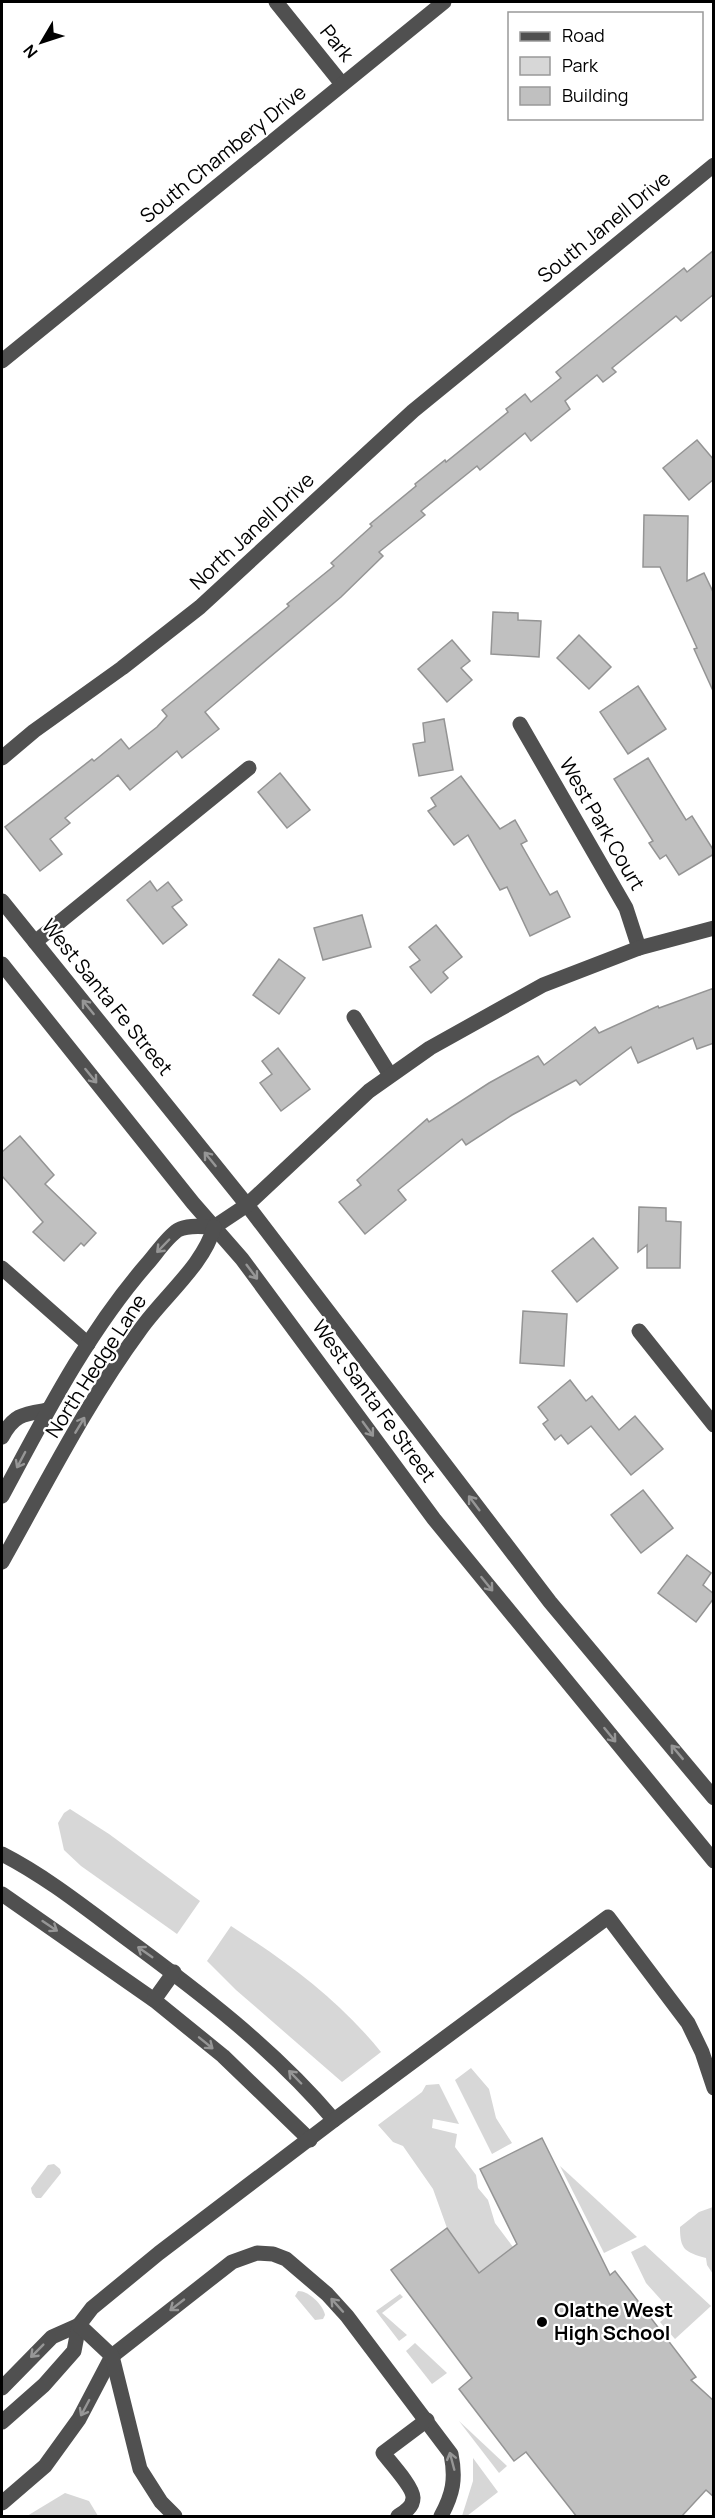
<svg xmlns="http://www.w3.org/2000/svg" width="715" height="2518" font-family="Manrope,sans-serif">
  <style>
    .green { fill: #d7d7d7 }
    .building { fill: #c0c0c0; stroke: #949494; stroke-width: 1.5 }
    .lines { fill: none; stroke-linecap: round; stroke-linejoin: round }
    .minor { stroke: #505050; stroke-width: 15 }
    .oneway { stroke: #969696 }
    .poi-dot { fill: #000; stroke: #fff; stroke-width: 2 }
    .labels { text-anchor: middle; stroke-width: 4.5; stroke-linejoin: round; paint-order: stroke }
    .street-label { font-size: 20px; fill: #000; stroke: #fff }
    .poi-label { font-size: 20px; font-weight: bold; fill: #000; stroke: #fff; text-anchor: start }
  </style>
  <rect width="100%" height="100%" fill="#fff"/>
  <g class="green">
    <polygon points="70,1809 109,1834 200,1901 177,1934 81,1866 64,1850 58,1823 64,1813"/>
    <path d="M231 1926C287 1962 339 2000 381 2052L342 2082 236 1990 207 1961Z"/>
    <polygon points="471,2068 489,2089 496,2118 512,2143 492,2154 455,2080"/>
    <polygon points="439,2084 459,2124 433,2119 432,2128 457,2134 455,2147 476,2175 478,2188 488,2200 495,2223 513,2247 479,2273 447,2228 433,2189 403,2146 393,2142 378,2125 422,2092 426,2085"/>
    <polygon points="54,2164 60,2169 61,2173 41,2198 36,2198 32,2193 31,2188 48,2165"/>
    <polygon points="560,2166 637,2237 604,2253"/>
    <path d="M713 2207 714 2274H713L707 2265 706 2258C685 2252 680 2250 680 2227L699 2212Z"/>
    <polygon points="645,2245 711,2306 675,2339 660,2322 672,2312 646,2283 631,2252"/>
    <path d="M298 2291C309 2291 323 2305 325 2315L323 2319 315 2320 295 2296Z"/>
    <polygon points="400,2294 403,2297 382,2313 407,2335 399,2341 376,2311"/>
    <polygon points="415,2343 447,2373 432,2384 406,2351"/>
    <polygon points="459,2421 507,2466 499,2473"/>
    <polygon points="473,2458 498,2492 467,2516 462,2516 473,2481"/>
    <polygon points="65,2493 89,2501 98,2516 27,2516"/>
  </g>
  <g class="building">
    <polygon points="714,250 714,294 681,321 676,316 612,368 616,372 603,382 597,375 565,401 570,409 531,441 525,433 480,470 477,466 421,511 425,515 379,552 383,556 341,597 205,712 219,729 182,758 177,751 130,790 118,775 65,818 70,823 50,839 62,854 40,871 5,827 92,759 94,761 121,739 129,749 157,727 167,716 162,710 289,606 287,604 334,566 331,563 372,526 370,524 416,486 415,484 445,460 446,462 508,412 506,409 525,394 531,402 561,378 556,372 684,268 687,272"/>
    <polygon points="697,440 714,460 714,479 689,500 663,468"/>
    <polygon points="644,515 688,516 687,581 704,573 714,594 714,693 694,649 697,648 660,567 643,567"/>
    <polygon points="493,612 518,613 518,620 541,621 539,657 491,654"/>
    <polygon points="579,635 611,667 589,689 557,658"/>
    <polygon points="452,640 470,661 461,668 472,680 447,702 418,669"/>
    <polygon points="638,686 666,729 628,754 600,712"/>
    <polygon points="444,719 453,770 419,776 413,744 425,742 423,723"/>
    <polygon points="648,758 686,820 692,816 714,851 714,854 679,875 666,855 660,859 649,843 653,841 614,779"/>
    <polygon points="280,773 310,810 287,828 258,792"/>
    <polygon points="461,776 500,829 515,820 527,841 521,844 550,895 557,891 570,917 530,936 507,887 500,890 468,835 454,845 428,811 436,806 431,798"/>
    <polygon points="150,881 157,891 168,882 182,900 172,907 187,925 163,944 127,900"/>
    <polygon points="362,915 371,947 323,960 314,928"/>
    <polygon points="436,925 462,957 443,972 448,978 431,993 410,967 420,960 409,947"/>
    <polygon points="279,959 305,978 279,1014 253,995"/>
    <polygon points="714,988 714,1043 697,1049 693,1038 638,1063 631,1047 580,1085 576,1080 512,1115 466,1145 462,1139 398,1190 406,1200 365,1234 339,1202 361,1185 357,1180 427,1119 429,1122 489,1083 538,1056 544,1065 595,1027 599,1033 658,1006 659,1008"/>
    <polygon points="278,1048 310,1089 281,1111 260,1083 272,1074 262,1061"/>
    <polygon points="20,1136 54,1175 45,1184 96,1233 84,1246 81,1243 64,1261 33,1232 43,1222 2,1176 2,1152"/>
    <polygon points="639,1207 666,1208 666,1221 681,1222 680,1268 647,1268 647,1245 638,1252"/>
    <polygon points="593,1238 618,1268 577,1302 552,1271"/>
    <polygon points="523,1311 567,1314 564,1366 520,1363"/>
    <polygon points="570,1380 586,1401 592,1396 619,1430 635,1416 663,1449 631,1475 591,1426 568,1444 561,1435 555,1440 543,1424 548,1420 538,1407"/>
    <polygon points="643,1490 673,1528 641,1553 611,1515"/>
    <polygon points="687,1555 711,1573 703,1585 714,1594 714,1598 696,1622 658,1593"/>
    <polygon points="542,2138 610,2275 615,2271 696,2377 691,2380 714,2401 714,2497 706,2490 681,2517 577,2517 526,2452 514,2461 459,2389 472,2378 391,2270 447,2228 479,2273 517,2244 480,2169"/>
  </g>
  <g class="lines">
    <g class="minor">
      <polyline points="276,2 342,84"/>
      <polyline points="2,361 444,2"/>
      <polyline points="520,724 626,908 639,948"/>
      <polyline points="2,758 34,731 122,668 200,607 413,411 714,165"/>
      <polyline points="2,901 247,1205 550,1602 714,1798"/>
      <polyline points="35,942 249,768"/>
      <polyline points="2,964 193,1203 242,1259 434,1519 714,1861"/>
      <polyline points="354,1017 390,1075"/>
      <polyline points="214,1227 247,1205 369,1091 430,1048 543,985 639,948 714,928"/>
      <polyline points="2,1268 88,1344"/>
      <polyline points="639,1331 714,1425"/>
      <path d="M2 1437C14 1414 24 1414 48 1410"/>
      <path d="M2 1496C45 1416 87 1333 147 1264 156 1254 167 1237 178 1230 189 1224 203 1227 214 1227"/>
      <path d="M2 1562C46 1484 87 1402 140 1330 163 1297 204 1265 214 1227"/>
      <path d="M2 1854C45 1876 84 1907 123 1936 199 1992 273 2048 334 2120"/>
      <polyline points="2,1894 154,2000 223,2056 310,2140"/>
      <polyline points="154,2000 174,1972"/>
      <polyline points="2,2388 52,2337 79,2325"/>
      <polyline points="2,2422 44,2385 74,2351 79,2325"/>
      <path d="M2 2503 45 2466 79 2419 112 2356 232 2262 257 2253 273 2254 286 2259 327 2294 347 2316 451 2454C456 2479 453 2494 441 2516"/>
      <polyline points="175,2516 161,2502 140,2469 112,2356 79,2325 92,2308 159,2253 334,2120 608,1917 688,2023 702,2052 714,2088"/>
      <path d="M398 2516C405 2512 413 2507 413 2498 414 2488 390 2462 383 2453L427 2420"/>
    </g>
  </g>
  <defs><path id="oneway-shaft" d="M-6 0H5M1.5-3L5.5 0L1.5 3" fill="none" stroke-width="1.6" stroke-linecap="round" stroke-linejoin="round" transform="scale(1.5)"/></defs>
  <g class="oneway">
    <use href="#oneway-shaft" transform="translate(88 1007) rotate(-129)"/>
    <use href="#oneway-shaft" transform="translate(91 1076) rotate(51)"/>
    <use href="#oneway-shaft" transform="translate(210 1159) rotate(-129)"/>
    <use href="#oneway-shaft" transform="translate(163 1246) rotate(134)"/>
    <use href="#oneway-shaft" transform="translate(252 1272) rotate(53)"/>
    <use href="#oneway-shaft" transform="translate(80 1425) rotate(-59)"/>
    <use href="#oneway-shaft" transform="translate(368 1429) rotate(54)"/>
    <use href="#oneway-shaft" transform="translate(21 1460) rotate(118)"/>
    <use href="#oneway-shaft" transform="translate(474 1503) rotate(-127)"/>
    <use href="#oneway-shaft" transform="translate(487 1584) rotate(51)"/>
    <use href="#oneway-shaft" transform="translate(610 1735) rotate(51)"/>
    <use href="#oneway-shaft" transform="translate(677 1752) rotate(-130)"/>
    <use href="#oneway-shaft" transform="translate(50 1926) rotate(34)"/>
    <use href="#oneway-shaft" transform="translate(145 1952) rotate(-145)"/>
    <use href="#oneway-shaft" transform="translate(206 2043) rotate(39)"/>
    <use href="#oneway-shaft" transform="translate(295 2077) rotate(-134)"/>
    <use href="#oneway-shaft" transform="translate(177 2305) rotate(142)"/>
    <use href="#oneway-shaft" transform="translate(337 2305) rotate(-132)"/>
    <use href="#oneway-shaft" transform="translate(37 2351) rotate(135)"/>
    <use href="#oneway-shaft" transform="translate(85 2408) rotate(118)"/>
    <use href="#oneway-shaft" transform="translate(452 2461) rotate(-105)"/>
  </g>
  <circle class="poi-dot" cx="542" cy="2322" r="6"/>
  <g class="labels">
    <g class="street-label">
      <text transform="translate(337 43) rotate(51)" y="7">Park</text>
      <text transform="translate(223 154) rotate(-39)" y="7">South Chambery Drive</text>
      <text transform="translate(604 227) rotate(-39)" y="7">South Janell Drive</text>
      <text transform="translate(252 531) rotate(-43)" y="7">North Janell Drive</text>
      <text transform="translate(602 824) rotate(60)" y="7">West Park Court</text>
      <text transform="translate(107 997) rotate(51)" y="7">West Santa Fe Street</text>
      <text transform="translate(96 1366) rotate(-57)" y="7">North Hedge Lane</text>
      <text transform="translate(374 1401) rotate(54)" y="7">West Santa Fe Street</text>
    </g>
    <g class="poi-label">
      <text x="554" y="2317">Olathe West<tspan x="554" dy="23">High School</tspan></text>
    </g>
  </g>
  <rect width="715" height="2518" fill="none" stroke="#000000" stroke-width="6"/>
  <rect x="508" y="12" width="195" height="108" fill="#ffffff" stroke="#999999" stroke-width="1.5"/>
  <rect x="520" y="32" width="30" height="9" fill="#505050" stroke="#999999" stroke-width="1.5"/>
  <text x="562" y="42" font-size="18" fill="#000000">Road</text>
  <rect x="520" y="57" width="30" height="18" fill="#d7d7d7" stroke="#999999" stroke-width="1.5"/>
  <text x="562" y="72" font-size="18" fill="#000000">Park</text>
  <rect x="520" y="87" width="30" height="18" fill="#c0c0c0" stroke="#999999" stroke-width="1.5"/>
  <text x="562" y="102" font-size="18" fill="#000000">Building</text>
  <g transform="translate(42 42) rotate(231)" stroke="#ffffff" stroke-width="4.5" paint-order="stroke">
  <path d="M0-4.5L10 22L0 15L-10 22Z" fill="#000000"/>
  <text y="-9" font-size="16" font-weight="bold" text-anchor="middle" fill="#000000">N</text>
  </g>
</svg>
